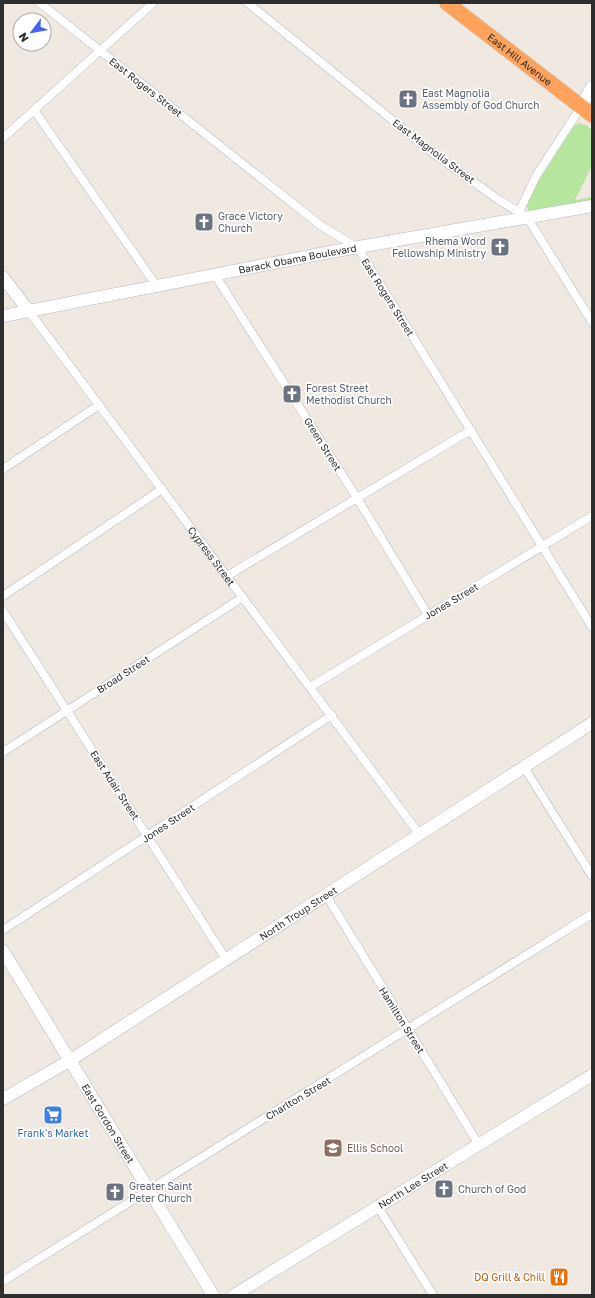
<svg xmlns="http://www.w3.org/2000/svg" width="595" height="1298" font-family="'Golos Text',sans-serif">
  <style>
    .green { fill: #b6e59e }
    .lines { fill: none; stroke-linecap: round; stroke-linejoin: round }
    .street-casing { stroke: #b4b7c1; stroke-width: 9 }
    .secondary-casing { stroke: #b4b7c1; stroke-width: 13 }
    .highway-casing { stroke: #c9c9c9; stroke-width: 16 }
    .street { stroke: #fff; stroke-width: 8 }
    .secondary { stroke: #fff; stroke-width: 12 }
    .highway { stroke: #ffa35c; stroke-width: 15 }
    .labels { text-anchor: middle; stroke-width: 3.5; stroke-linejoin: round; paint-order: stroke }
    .street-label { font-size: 10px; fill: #2e2e2e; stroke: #fff }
    .worship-label { font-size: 10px; fill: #5b616d; stroke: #fff; text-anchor: start }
    .shop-label { font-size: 10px; fill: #366cbe; stroke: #fff }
    .education-label { font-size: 10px; fill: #785e54; stroke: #fff; text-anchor: start }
    .food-label { font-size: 10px; fill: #c56008; stroke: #fff; text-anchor: end }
  </style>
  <rect width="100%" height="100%" fill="#efe9e1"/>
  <polygon class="green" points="579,123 586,125 592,130 592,166 575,200 592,197 592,202 529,211 526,206 528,198 573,127"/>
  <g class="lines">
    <defs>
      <g id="street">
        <polyline points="40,3 320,225 358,248 592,627"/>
        <polyline points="248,3 433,153 499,200 527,217 592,322"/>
        <polyline points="34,110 156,285"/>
        <polyline points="3,138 153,3"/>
        <polyline points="519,212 536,176 581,107"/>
        <polyline points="215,275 357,498 428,615"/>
        <path id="s1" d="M28 310 420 835"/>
        <polyline points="3,469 99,405"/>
        <polyline points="227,576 471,430"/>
        <polyline points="3,596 162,489"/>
        <polyline points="3,611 226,959"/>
        <polyline points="310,687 592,516"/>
        <polyline points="3,752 243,597"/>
        <polyline points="524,767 592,876"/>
        <polyline points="326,895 479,1145"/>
        <polyline points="3,930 332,715"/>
        <polyline points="378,1207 433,1295"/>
        <polyline points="3,1281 592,914"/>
      </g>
      <g id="secondary">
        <polyline points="581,107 592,87"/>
        <polyline points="3,277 28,310"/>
        <path id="s2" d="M3 316 325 253 592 206"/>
        <path id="s3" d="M3 951 213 1295"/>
        <path id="s4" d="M3 1099 69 1061 592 723"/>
        <path id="s5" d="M234 1295 592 1075"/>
      </g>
      <g id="highway">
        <path id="s6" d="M447 3 592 115"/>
      </g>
    </defs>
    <use href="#street" class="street-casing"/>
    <use href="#secondary" class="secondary-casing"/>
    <use href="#highway" class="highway-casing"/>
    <use href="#street" class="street"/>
    <use href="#secondary" class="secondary"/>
    <use href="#highway" class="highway"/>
  </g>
  <defs>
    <symbol id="church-square" viewBox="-11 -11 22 22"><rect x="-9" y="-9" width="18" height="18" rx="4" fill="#6b7280" stroke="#fff"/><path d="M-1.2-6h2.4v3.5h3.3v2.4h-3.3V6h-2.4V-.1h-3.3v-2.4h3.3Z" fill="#fff"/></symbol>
    <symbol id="supermarket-square" viewBox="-11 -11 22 22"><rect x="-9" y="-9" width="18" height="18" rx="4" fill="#3f7fe0" stroke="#fff"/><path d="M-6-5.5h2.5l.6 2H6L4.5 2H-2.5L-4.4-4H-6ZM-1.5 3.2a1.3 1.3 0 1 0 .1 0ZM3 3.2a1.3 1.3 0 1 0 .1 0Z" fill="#fff"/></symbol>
    <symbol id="school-square" viewBox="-11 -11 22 22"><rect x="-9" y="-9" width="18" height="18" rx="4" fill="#8d6e63" stroke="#fff"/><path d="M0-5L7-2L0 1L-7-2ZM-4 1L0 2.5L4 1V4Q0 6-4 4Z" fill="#fff"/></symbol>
    <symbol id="restaurant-square" viewBox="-11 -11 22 22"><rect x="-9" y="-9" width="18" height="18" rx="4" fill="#e8710a" stroke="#fff"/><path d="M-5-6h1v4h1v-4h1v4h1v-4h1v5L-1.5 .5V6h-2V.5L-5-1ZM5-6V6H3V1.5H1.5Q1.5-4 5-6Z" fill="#fff"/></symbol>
  </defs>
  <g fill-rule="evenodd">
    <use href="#church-square" x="397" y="88" width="22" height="22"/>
    <use href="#church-square" x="193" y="211" width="22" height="22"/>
    <use href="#church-square" x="489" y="236" width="22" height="22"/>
    <use href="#church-square" x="281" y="383" width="22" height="22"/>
    <use href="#supermarket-square" x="42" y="1104" width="22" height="22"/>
    <use href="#school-square" x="322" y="1137" width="22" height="22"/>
    <use href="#church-square" x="433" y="1178" width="22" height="22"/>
    <use href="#church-square" x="104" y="1181" width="22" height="22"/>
    <use href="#restaurant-square" x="548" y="1266" width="22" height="22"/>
  </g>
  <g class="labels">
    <g class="street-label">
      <text dy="4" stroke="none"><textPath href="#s6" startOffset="92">East Hill Avenue</textPath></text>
      <text transform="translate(146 87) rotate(38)" y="4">East Rogers Street</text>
      <text transform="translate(434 151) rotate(37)" y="4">East Magnolia Street</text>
      <text dy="4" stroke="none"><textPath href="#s2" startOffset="300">Barack Obama Boulevard</textPath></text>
      <text transform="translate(388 297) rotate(58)" y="4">East Rogers Street</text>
      <text transform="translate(323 444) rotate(58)" y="4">Green Street</text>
      <text dy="4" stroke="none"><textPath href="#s1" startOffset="307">Cypress Street</textPath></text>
      <text transform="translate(451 601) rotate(-31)" y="4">Jones Street</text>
      <text transform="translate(123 674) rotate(-33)" y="4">Broad Street</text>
      <text transform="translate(115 785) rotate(57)" y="4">East Adair Street</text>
      <text transform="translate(168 823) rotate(-34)" y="4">Jones Street</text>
      <text dy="4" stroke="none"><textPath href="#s4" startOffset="349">North Troup Street</textPath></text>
      <text transform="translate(402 1020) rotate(58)" y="4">Hamilton Street</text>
      <text transform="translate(298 1098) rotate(-31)" y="4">Charlton Street</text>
      <text dy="4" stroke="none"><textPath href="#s3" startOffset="202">East Gordon Street</textPath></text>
      <text dy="4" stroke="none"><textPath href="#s5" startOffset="210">North Lee Street</textPath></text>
    </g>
    <g class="worship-label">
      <text x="422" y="97">East Magnolia<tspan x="422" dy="12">Assembly of God Church</tspan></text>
      <text x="218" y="220">Grace Victory<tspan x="218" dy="12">Church</tspan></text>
      <text x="486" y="245" text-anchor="end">Rhema Word<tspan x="486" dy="12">Fellowship Ministry</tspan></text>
      <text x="306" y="392">Forest Street<tspan x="306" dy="12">Methodist Church</tspan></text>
      <text x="129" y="1190">Greater Saint<tspan x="129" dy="12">Peter Church</tspan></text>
      <text x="458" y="1193">Church of God</text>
    </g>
    <g class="shop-label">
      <text x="53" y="1137">Frank's Market</text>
    </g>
    <g class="education-label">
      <text x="347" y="1152">Ellis School</text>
    </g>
    <g class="food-label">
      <text x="545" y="1281">DQ Grill &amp; Chill</text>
    </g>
  </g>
  <rect width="595" height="1298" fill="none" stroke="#2e2e2e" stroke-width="8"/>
  <g transform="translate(32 32) rotate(238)"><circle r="19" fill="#ffffff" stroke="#ababab"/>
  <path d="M0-3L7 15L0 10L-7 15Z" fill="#4264fb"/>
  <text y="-6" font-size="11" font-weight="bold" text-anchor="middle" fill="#2e2e2e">N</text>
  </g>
</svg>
